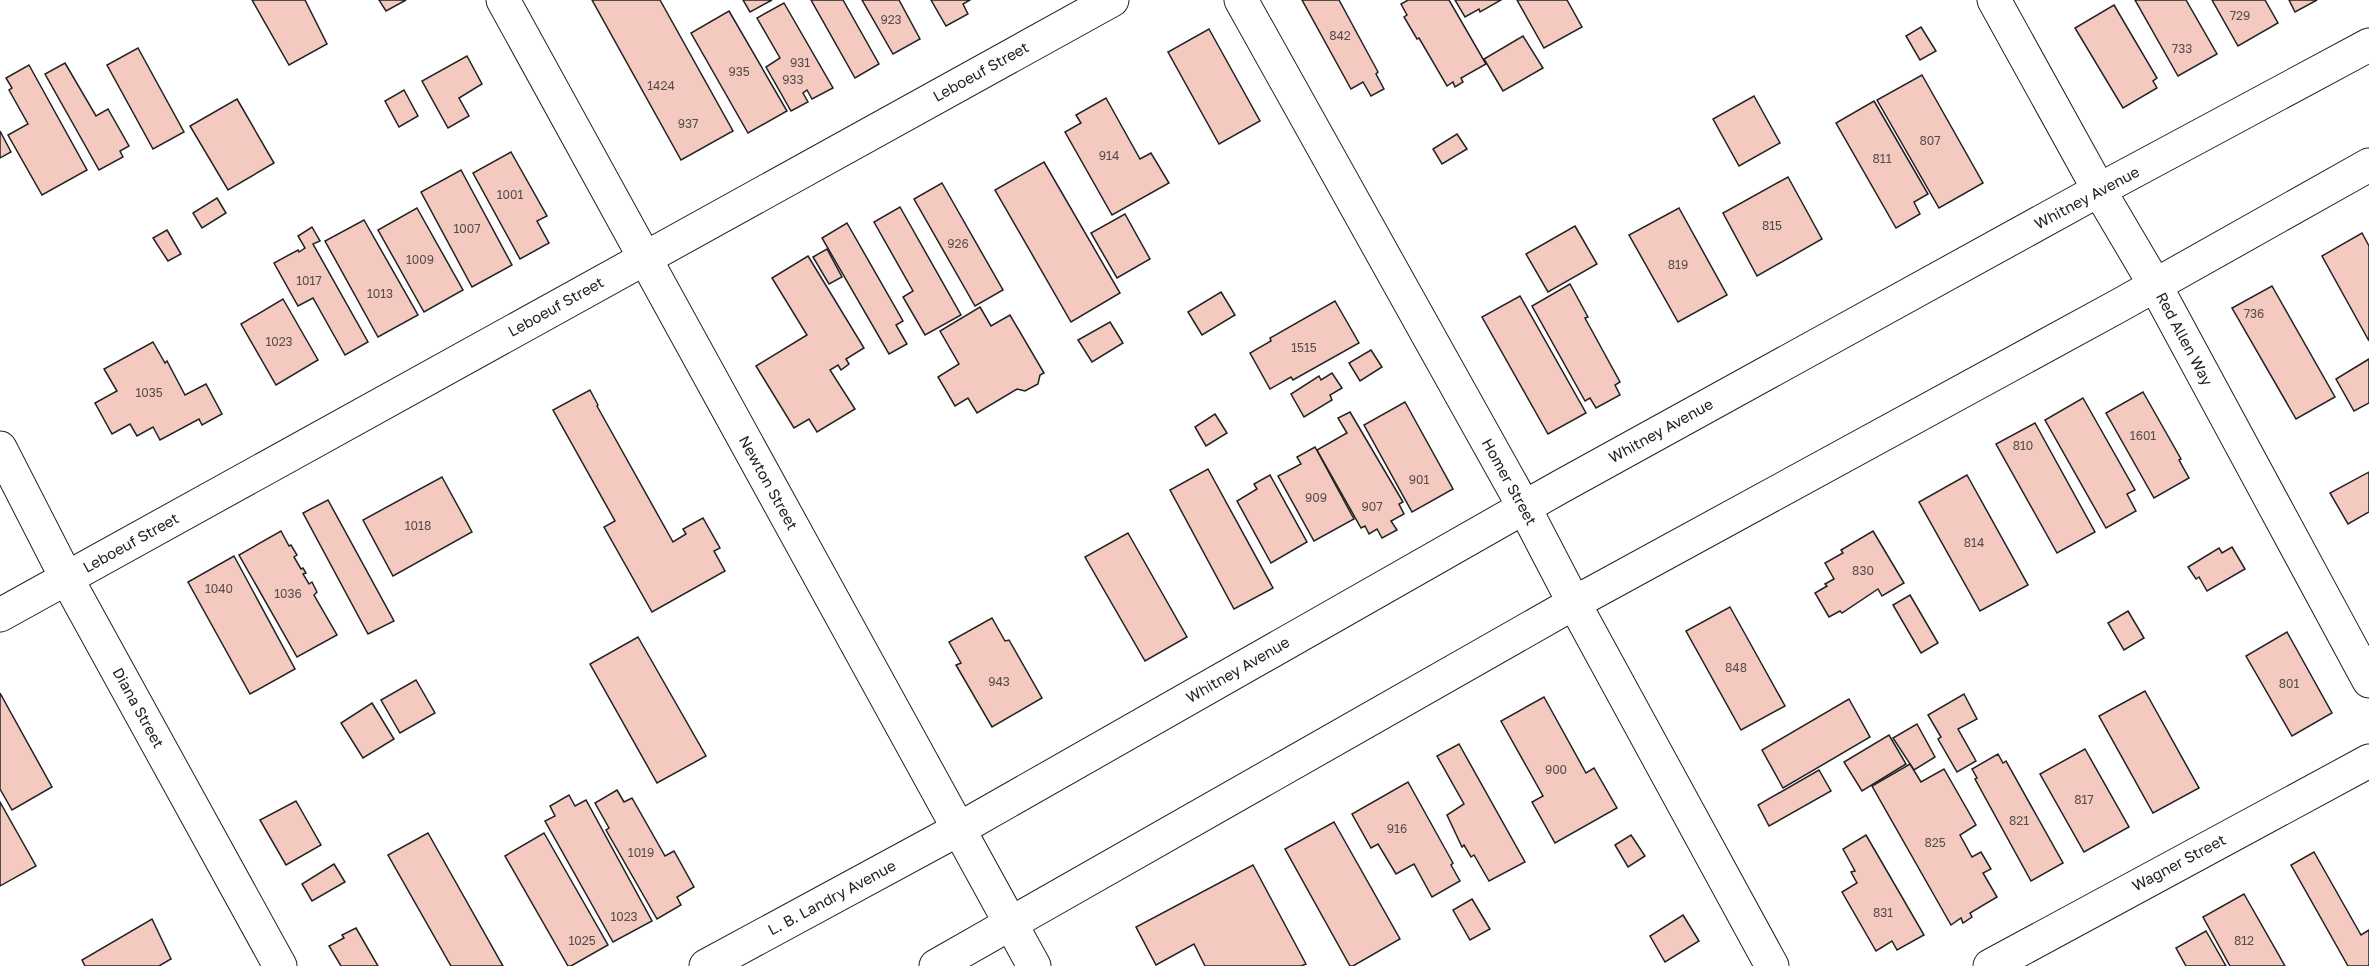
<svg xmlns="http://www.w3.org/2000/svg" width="2369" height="966" font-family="'Golos Text',sans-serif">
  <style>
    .building { fill: #f3c9c0; stroke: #222; stroke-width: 1.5 }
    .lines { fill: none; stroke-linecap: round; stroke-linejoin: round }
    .minor-casing { stroke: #222; stroke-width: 35 }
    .major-casing { stroke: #222; stroke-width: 35 }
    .minor { stroke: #fff; stroke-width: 33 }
    .major { stroke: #fff; stroke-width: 33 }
    .labels { text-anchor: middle; stroke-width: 4.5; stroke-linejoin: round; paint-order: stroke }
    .number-label { font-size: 12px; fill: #564c4a }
    .street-label { font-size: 15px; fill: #222; stroke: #fff }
  </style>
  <rect width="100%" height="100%" fill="#fff"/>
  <g class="building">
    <polygon points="252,0 305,0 327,44 289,65"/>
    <polygon points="379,0 406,0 386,11"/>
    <polygon points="592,0 660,0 733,131 681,160"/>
    <polygon points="743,0 772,0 750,12"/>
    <polygon points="811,0 843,0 879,64 855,78"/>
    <polygon points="862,0 899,0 920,39 893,54"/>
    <polygon points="931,0 970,0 963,4 968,14 946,26"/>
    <polygon points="1302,0 1339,0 1378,72 1376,74 1384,89 1371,96 1363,82 1351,89"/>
    <polygon points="1408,0 1449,0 1486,64 1461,78 1463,82 1455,87 1453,82 1447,86 1419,38 1417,39 1404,17 1407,15 1401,4"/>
    <polygon points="1455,0 1501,0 1480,12 1479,9 1465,17"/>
    <polygon points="1517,0 1567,0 1582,27 1544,48"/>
    <polygon points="2135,0 2186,0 2217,54 2178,76"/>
    <polygon points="2212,0 2265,0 2278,23 2238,46"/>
    <polygon points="2289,0 2317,0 2295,12"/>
    <polygon points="784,3 833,88 812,99 807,90 803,93 808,102 791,111 766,67 780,58 757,18"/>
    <polygon points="2114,5 2157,78 2153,81 2157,88 2123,108 2075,28"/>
    <polygon points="729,11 787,111 748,133 691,33"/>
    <polygon points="1921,27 1936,51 1920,60 1906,36"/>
    <polygon points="1209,29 1260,121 1219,144 1168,52"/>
    <polygon points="1523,36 1543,68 1503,91 1484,59"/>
    <polygon points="138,48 184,132 153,149 107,65"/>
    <polygon points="467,56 482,84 459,98 469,116 448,128 422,81"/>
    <polygon points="65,63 96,116 108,109 129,146 120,151 123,157 99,170 45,74"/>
    <polygon points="29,65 87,170 42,195 8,135 28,124 9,90 12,88 6,78"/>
    <polygon points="1922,75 1983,183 1939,208 1877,100"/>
    <polygon points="404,90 418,116 399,127 385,101"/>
    <polygon points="1754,96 1780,143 1739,166 1713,119"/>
    <polygon points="1106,98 1140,159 1151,153 1169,183 1112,215 1065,132 1081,123 1076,115"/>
    <polygon points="237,99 274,163 228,190 190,126"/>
    <polygon points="1874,101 1928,194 1914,202 1920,214 1896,228 1836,123"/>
    <polygon points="0,131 11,152 0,158"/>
    <polygon points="1457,134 1467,149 1442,164 1433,149"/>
    <polygon points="511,152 547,216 537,221 549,243 520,259 473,173"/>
    <polygon points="1044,162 1120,293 1071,322 995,190"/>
    <polygon points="461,170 512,265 472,287 421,192"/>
    <polygon points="1788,177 1822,239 1757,276 1723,213"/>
    <polygon points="942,183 1003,290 975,306 914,199"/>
    <polygon points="217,198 226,213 202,228 193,213"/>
    <polygon points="900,207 961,315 925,335 903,297 913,291 874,222"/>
    <polygon points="417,208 463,290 424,312 378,230"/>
    <polygon points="1679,208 1727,295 1678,322 1629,235"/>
    <polygon points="1125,214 1150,259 1117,278 1091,233"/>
    <polygon points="364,220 418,315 378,337 325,241"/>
    <polygon points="847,223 903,321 896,325 907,344 889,354 822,238"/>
    <polygon points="1575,226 1597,264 1548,292 1526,254"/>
    <polygon points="312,227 320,241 313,244 368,342 345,355 313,298 298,306 274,263 298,250 299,252 305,248 298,236"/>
    <polygon points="167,230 181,254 168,261 153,238"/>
    <polygon points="2362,233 2369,246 2369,341 2322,256"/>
    <polygon points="827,249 842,277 829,284 813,257"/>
    <polygon points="808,256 864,348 846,359 849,364 841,370 838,365 830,370 855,409 817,432 809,419 794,428 756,366 807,335 772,278"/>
    <polygon points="1570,284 1588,317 1585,318 1620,382 1615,385 1620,395 1596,408 1590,398 1585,401 1532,306"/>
    <polygon points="2272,286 2335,397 2296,419 2232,308"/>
    <polygon points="1221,292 1235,315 1202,335 1188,312"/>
    <polygon points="1520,296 1586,413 1548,434 1482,317"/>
    <polygon points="283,299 318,360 276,385 241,324"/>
    <polygon points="1335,301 1359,343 1293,380 1291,377 1270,389 1250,353 1271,341 1270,338"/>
    <polygon points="980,307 991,326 1010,315 1044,373 1040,375 1038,384 1025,391 1017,389 977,413 968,398 955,406 938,377 959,364 940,331"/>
    <polygon points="1110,322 1123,343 1092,362 1078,340"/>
    <polygon points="153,342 165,363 167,361 185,395 206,384 222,414 202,425 199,419 160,440 153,427 137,436 130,424 112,434 95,403 117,391 104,369"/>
    <polygon points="1371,350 1382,367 1360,381 1349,363"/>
    <polygon points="2369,359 2369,403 2354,411 2336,379"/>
    <polygon points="1332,373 1342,388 1330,395 1332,400 1304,417 1291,394 1319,376 1321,380"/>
    <polygon points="590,390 598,405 597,406 673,542 686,534 683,529 703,518 720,548 714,551 725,571 652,612 604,527 615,521 553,410"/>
    <polygon points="2143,392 2181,459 2179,460 2189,478 2154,498 2106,413"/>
    <polygon points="2083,398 2135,490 2127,494 2136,511 2106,528 2045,420"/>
    <polygon points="1405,402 1453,489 1412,512 1364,425"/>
    <polygon points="1350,412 1403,502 1399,504 1404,514 1391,521 1397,530 1382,538 1377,529 1369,534 1365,526 1361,528 1317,450 1347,433 1338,418"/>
    <polygon points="1215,414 1227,433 1206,446 1195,427"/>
    <polygon points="2035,423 2095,532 2057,553 1996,444"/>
    <polygon points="1315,447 1354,519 1314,541 1278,476 1301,464 1297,457"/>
    <polygon points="1208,469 1273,588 1234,609 1170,490"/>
    <polygon points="2369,472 2369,512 2348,524 2330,493"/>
    <polygon points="1270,475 1307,542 1271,563 1237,501 1257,489 1254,484"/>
    <polygon points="1967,475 2028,585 1980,611 1919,502"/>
    <polygon points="442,477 472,532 393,576 363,520"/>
    <polygon points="328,500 394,621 368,634 303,513"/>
    <polygon points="281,531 289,546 291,545 297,555 294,557 301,569 303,568 306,573 303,574 309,584 312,582 317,592 314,595 337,635 297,657 239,555"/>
    <polygon points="1873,531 1904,583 1882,596 1878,589 1842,613 1840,611 1829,617 1815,593 1827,586 1825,584 1834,579 1825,563 1843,553 1841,550"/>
    <polygon points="1128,533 1187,637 1145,661 1085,557"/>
    <polygon points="2232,547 2245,569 2207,591 2199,577 2196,579 2188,567 2219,548 2222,553"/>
    <polygon points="234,556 295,669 250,694 188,582"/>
    <polygon points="1910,595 1938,643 1921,653 1893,605"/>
    <polygon points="1730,607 1785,706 1741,730 1686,631"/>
    <polygon points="2128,611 2144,638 2124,650 2108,623"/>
    <polygon points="992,618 1005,641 1009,640 1042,698 992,727 956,665 961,663 949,642"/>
    <polygon points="2287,632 2332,713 2292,736 2246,656"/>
    <polygon points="638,637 706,756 657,783 590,664"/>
    <polygon points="416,680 435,713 400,733 381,700"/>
    <polygon points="2145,691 2199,788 2153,813 2099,716"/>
    <polygon points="0,693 52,787 12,810 0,789"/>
    <polygon points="1964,694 1977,719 1958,729 1976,761 1957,772 1938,739 1941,737 1928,715"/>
    <polygon points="1544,697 1586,773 1594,768 1617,808 1555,843 1532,802 1543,796 1501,721"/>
    <polygon points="1849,699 1870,737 1783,788 1762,750"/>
    <polygon points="372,703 394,739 363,758 341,723"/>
    <polygon points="1917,724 1935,757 1914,770 1893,738"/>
    <polygon points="1889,735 1906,764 1862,791 1844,762"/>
    <polygon points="1459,744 1525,862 1489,881 1474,855 1471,857 1464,845 1462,847 1447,815 1464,804 1437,756"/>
    <polygon points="2085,749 2129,827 2084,852 2040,774"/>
    <polygon points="1998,754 2003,763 2006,761 2063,863 2031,881 1975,779 1977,778 1972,769"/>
    <polygon points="1910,764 1921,782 1944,769 1976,825 1960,835 1972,857 1981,852 1991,869 1983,873 1997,897 1970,913 1972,917 1963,923 1961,918 1951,925 1872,786"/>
    <polygon points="1819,770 1831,791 1769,826 1758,805"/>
    <polygon points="1408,782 1453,863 1451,865 1460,881 1432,897 1414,864 1396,874 1378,844 1371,848 1352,814"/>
    <polygon points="617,790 624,802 632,798 665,856 674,851 694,887 677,897 681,905 657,919 606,830 609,828 595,803"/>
    <polygon points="569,795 575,806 586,800 652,921 613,942 545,821 555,816 550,806"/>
    <polygon points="296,801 321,845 286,865 260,820"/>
    <polygon points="0,802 36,866 0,886"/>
    <polygon points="1334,822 1400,939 1353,966 1350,966 1285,849"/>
    <polygon points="428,833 503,966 451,966 388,855"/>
    <polygon points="544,833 608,945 571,966 568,966 505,856"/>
    <polygon points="1631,835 1645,856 1628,867 1615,845"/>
    <polygon points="1866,835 1924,935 1897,950 1892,941 1876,951 1842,892 1857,883 1851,872 1855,871 1843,849"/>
    <polygon points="2314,852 2361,935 2369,930 2369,966 2348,966 2291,865"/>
    <polygon points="334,864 345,882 312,901 302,884"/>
    <polygon points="1253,865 1306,964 1301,966 1205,966 1194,944 1156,965 1136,927"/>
    <polygon points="2244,894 2285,966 2230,966 2203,917"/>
    <polygon points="1472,899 1490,929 1470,940 1453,910"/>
    <polygon points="1683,915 1699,941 1665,962 1650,936"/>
    <polygon points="152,919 171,959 159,966 85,966 82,960"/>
    <polygon points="356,928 378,966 341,966 329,946 344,938 342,935"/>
    <polygon points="2206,931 2226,966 2186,966 2176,948"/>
  </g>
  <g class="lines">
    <defs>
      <g id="minor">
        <polyline points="1241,0 1524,507 1574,603 1772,966"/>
        <polyline points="1994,0 2099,190 2155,285 2369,681"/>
        <polyline points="0,448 67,579 280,966"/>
        <polyline points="0,615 1112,0"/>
        <polyline points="706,966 959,829 1560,487 2099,190 2369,45"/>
        <polyline points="936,966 1574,603 2120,305 2369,165"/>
        <polyline points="1990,966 2369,761"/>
      </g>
      <polyline id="major" points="503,0 1034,966"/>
    </defs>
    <use href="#minor" class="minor-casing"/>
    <use href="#major" class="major-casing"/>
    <use href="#minor" class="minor"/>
    <use href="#major" class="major"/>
  </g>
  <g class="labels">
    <g class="number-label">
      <text x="2240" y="20">729</text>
      <text x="891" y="24">923</text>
      <text x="1340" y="40">842</text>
      <text x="2182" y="53">733</text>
      <text x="800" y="67">931</text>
      <text x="739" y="76">935</text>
      <text x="793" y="84">933</text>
      <text x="661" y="90">1424</text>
      <text x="688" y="128">937</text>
      <text x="1930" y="145">807</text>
      <text x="1109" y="160">914</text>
      <text x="1882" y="163">811</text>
      <text x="510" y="199">1001</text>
      <text x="1772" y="230">815</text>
      <text x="467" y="233">1007</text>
      <text x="958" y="248">926</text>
      <text x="420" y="264">1009</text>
      <text x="1678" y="269">819</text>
      <text x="309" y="285">1017</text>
      <text x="380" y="298">1013</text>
      <text x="2254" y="318">736</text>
      <text x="279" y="346">1023</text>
      <text x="1304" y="352">1515</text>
      <text x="149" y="397">1035</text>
      <text x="2143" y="440">1601</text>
      <text x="2023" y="450">810</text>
      <text x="1419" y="484">901</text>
      <text x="1316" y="502">909</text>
      <text x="1372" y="511">907</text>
      <text x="418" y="530">1018</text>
      <text x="1974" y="547">814</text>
      <text x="1863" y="575">830</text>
      <text x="219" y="593">1040</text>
      <text x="288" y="598">1036</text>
      <text x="1736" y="672">848</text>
      <text x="999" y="686">943</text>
      <text x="2289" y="688">801</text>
      <text x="1556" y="774">900</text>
      <text x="2084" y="804">817</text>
      <text x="2019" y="825">821</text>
      <text x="1397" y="833">916</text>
      <text x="1935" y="847">825</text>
      <text x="641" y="857">1019</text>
      <text x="1883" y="917">831</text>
      <text x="624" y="921">1023</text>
      <text x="582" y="945">1025</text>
      <text x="2244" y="945">812</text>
    </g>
    <g class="street-label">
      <text transform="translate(981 72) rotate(-29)" y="5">Leboeuf Street</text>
      <text transform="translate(2087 198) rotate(-28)" y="5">Whitney Avenue</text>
      <text transform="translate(556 307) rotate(-29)" y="5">Leboeuf Street</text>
      <text transform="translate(2184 339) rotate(62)" y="5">Red Allen Way</text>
      <text transform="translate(1661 431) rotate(-29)" y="5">Whitney Avenue</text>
      <text transform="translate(1509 482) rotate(61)" y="5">Homer Street</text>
      <text transform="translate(768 483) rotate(61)" y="5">Newton Street</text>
      <text transform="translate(131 543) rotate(-29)" y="5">Leboeuf Street</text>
      <text transform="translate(1238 670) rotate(-30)" y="5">Whitney Avenue</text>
      <text transform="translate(138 708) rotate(61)" y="5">Diana Street</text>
      <text transform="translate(2179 863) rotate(-28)" y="5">Wagner Street</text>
      <text transform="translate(832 898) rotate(-28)" y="5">L. B. Landry Avenue</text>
    </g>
  </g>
</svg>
